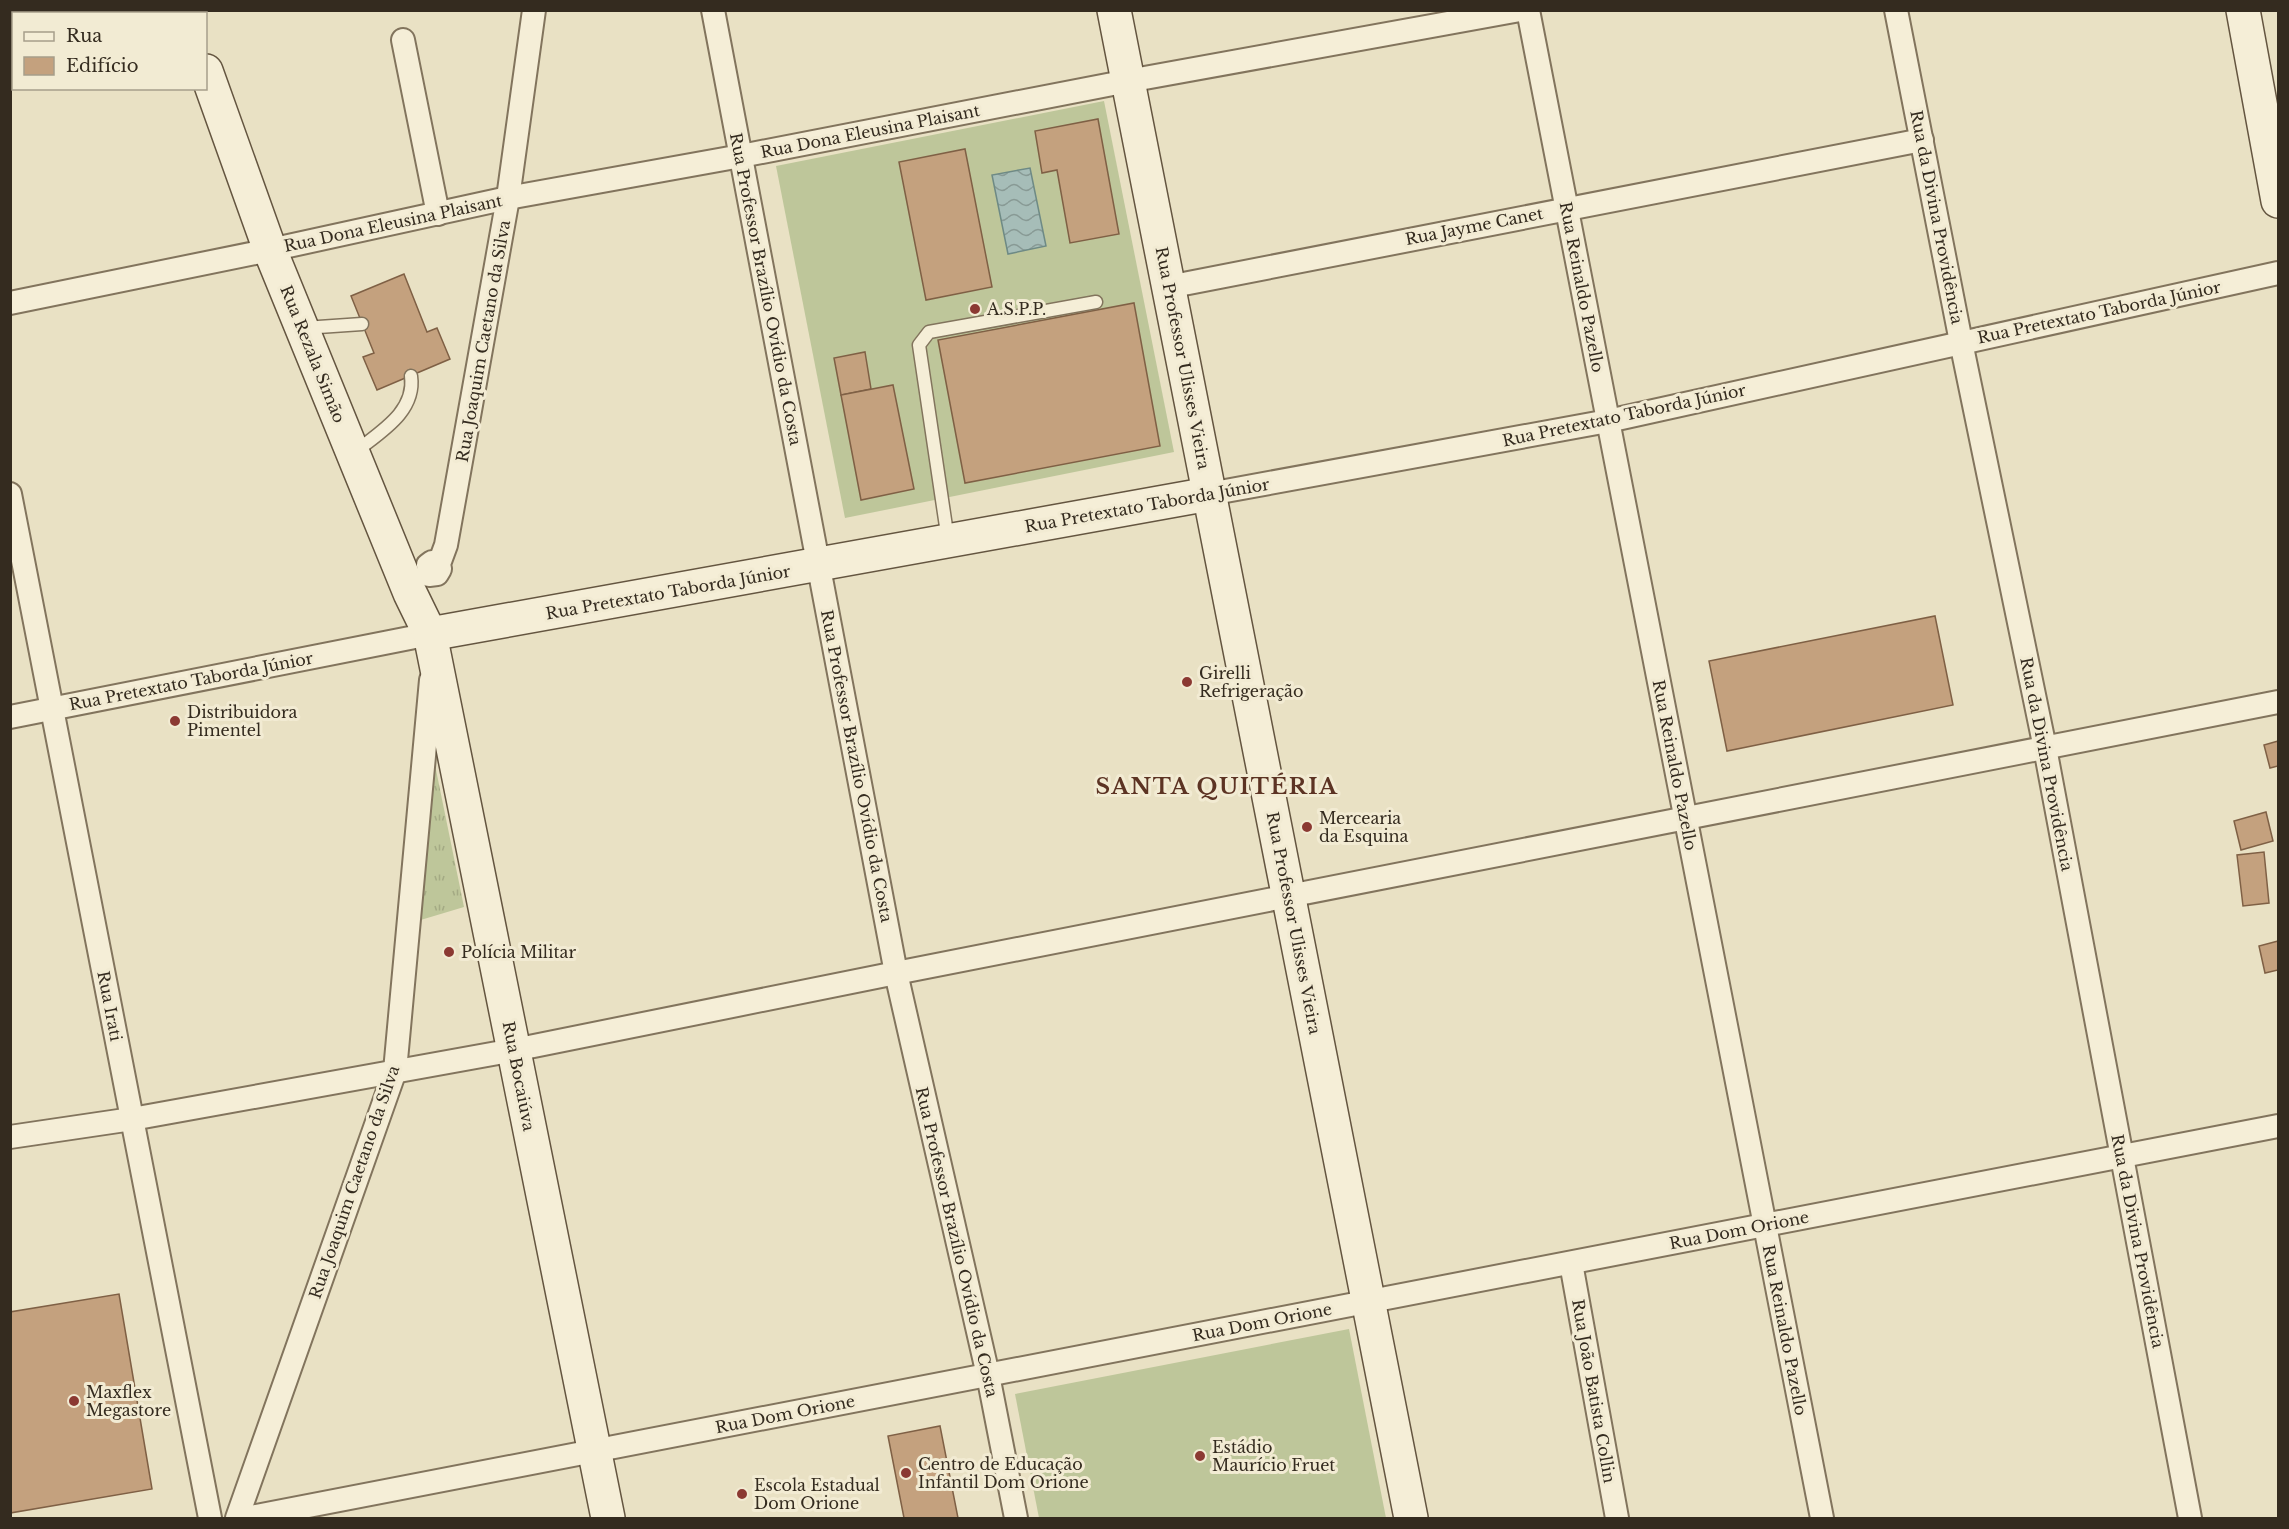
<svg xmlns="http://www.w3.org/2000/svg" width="2289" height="1529" font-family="'Libre Baskerville',serif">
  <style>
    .grass { fill: url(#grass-tufts) }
    .garden { fill: #bec69a }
    .water { fill: url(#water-waves); stroke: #6e8a85; stroke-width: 1.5 }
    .building { fill: #c4a17e; stroke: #7f6045; stroke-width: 1.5 }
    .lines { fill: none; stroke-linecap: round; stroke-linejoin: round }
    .lane-casing { stroke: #82745d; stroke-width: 15 }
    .street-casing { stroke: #82745d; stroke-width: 26 }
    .secondary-casing { stroke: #645540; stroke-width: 36 }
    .lane { stroke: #f5eed7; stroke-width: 12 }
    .street { stroke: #f5eed7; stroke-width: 22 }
    .secondary { stroke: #f5eed7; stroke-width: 33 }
    .poi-dot { fill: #8b3932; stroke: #f2ebd3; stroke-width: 2 }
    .labels { text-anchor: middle; stroke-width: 6; stroke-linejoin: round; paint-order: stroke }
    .street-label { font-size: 16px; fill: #342b1f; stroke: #f2ebd3 }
    .poi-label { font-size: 16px; fill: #342b1f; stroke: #f2ebd3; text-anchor: start }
    .district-label { font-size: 22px; font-weight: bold; letter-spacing: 1.5px; fill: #5c3323; stroke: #f2ebd3 }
  </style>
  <defs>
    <pattern id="grass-tufts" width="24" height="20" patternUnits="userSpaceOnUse" patternTransform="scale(1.5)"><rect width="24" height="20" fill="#bec69a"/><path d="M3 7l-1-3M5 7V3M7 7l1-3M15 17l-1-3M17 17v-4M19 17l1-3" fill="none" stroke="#a4aa84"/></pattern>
    <pattern id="water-waves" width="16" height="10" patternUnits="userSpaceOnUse" patternTransform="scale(1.5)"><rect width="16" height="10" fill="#a6bdb8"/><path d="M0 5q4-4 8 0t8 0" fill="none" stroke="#889a95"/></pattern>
  </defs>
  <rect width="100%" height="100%" fill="#e9e1c4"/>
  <polygon class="grass" points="434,760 464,907 414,922"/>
  <g class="garden">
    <polygon points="1104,101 1174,452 845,518 776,166"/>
    <polygon points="1349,1329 1386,1518 1039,1518 1015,1394"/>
  </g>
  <polygon class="water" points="1030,168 1046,246 1008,254 992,175"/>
  <g class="building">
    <polygon points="1098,119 1119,234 1070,243 1057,170 1042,173 1035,131"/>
    <polygon points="965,149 992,287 926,300 899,162"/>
    <polygon points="404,274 427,332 437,328 450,359 377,390 363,357 374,353 351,296"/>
    <polygon points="1134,303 1160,446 965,483 938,340"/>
    <polygon points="865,352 871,389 841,395 834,358"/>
    <polygon points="893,385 914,489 861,500 841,395"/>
    <polygon points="1935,616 1953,705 1727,751 1709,661"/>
    <polygon points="2278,741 2278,766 2270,768 2264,745"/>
    <polygon points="2266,812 2273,841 2241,850 2234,821"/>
    <polygon points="2264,852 2269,903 2243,906 2237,855"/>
    <polygon points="2278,941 2278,970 2265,973 2259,946"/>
    <polygon points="119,1294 152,1489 10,1513 10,1312"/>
    <polygon points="940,1426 958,1518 904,1518 888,1436"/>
  </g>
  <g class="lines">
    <defs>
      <g id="lane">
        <polyline points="304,328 362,324"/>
        <path d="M355 452C380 432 416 412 411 376"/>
        <polyline points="948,540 919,345 929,332 1096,302"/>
      </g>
      <g id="street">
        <polyline points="713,10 896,973 988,1375 1016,1518"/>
        <polyline points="1528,10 1822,1518"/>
        <polyline points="1896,10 1961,342 2045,748 2190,1518"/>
        <polyline points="403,40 438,214"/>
        <polyline points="1168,287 1922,140"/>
        <polyline points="10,303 270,250 508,198 741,156 1128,81 1520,10"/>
        <polyline points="10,494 210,1518"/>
        <polyline points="1209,494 1608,421 2278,273"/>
        <polyline points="439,564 440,569 437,574 429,575 428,565 432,562 439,564 446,545 508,198 534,10"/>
        <polyline points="10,717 430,634"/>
        <polyline points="10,1137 132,1119 514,1050 896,973 2278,702"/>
        <polyline points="1571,1263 1617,1518"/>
        <polyline points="237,1518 395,1071 431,680"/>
        <polyline points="246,1518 2278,1126"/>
      </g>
      <g id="secondary">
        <polyline points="184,10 185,14"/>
        <polyline points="1114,10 1411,1518"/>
        <polyline points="2243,10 2278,201"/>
        <polyline points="206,71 270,250 410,593 430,634 608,1518"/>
        <polyline points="430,634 1209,494"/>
      </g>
    </defs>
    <use href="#lane" class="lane-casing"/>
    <use href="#street" class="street-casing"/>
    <use href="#secondary" class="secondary-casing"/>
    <use href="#lane" class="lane"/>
    <use href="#street" class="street"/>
    <use href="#secondary" class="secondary"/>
  </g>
  <g class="poi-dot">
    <circle cx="975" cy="309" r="6"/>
    <circle cx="1187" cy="682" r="6"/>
    <circle cx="175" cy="721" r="6"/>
    <circle cx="1307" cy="827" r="6"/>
    <circle cx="449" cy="952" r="6"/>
    <circle cx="74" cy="1401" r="6"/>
    <circle cx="1200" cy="1456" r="6"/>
    <circle cx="906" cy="1473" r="6"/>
    <circle cx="742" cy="1494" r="6"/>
  </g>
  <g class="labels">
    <g class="street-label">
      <text transform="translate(870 131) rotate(-11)" y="6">Rua Dona Eleusina Plaisant</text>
      <text transform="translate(1937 217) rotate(79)" y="6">Rua da Divina Providência</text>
      <text transform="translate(393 223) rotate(-12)" y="6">Rua Dona Eleusina Plaisant</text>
      <text transform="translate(1474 226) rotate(-11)" y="6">Rua Jayme Canet</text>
      <text transform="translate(1582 287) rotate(79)" y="6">Rua Reinaldo Pazello</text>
      <text transform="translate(766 289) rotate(79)" y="6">Rua Professor Brazílio Ovídio da Costa</text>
      <text transform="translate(2099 312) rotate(-12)" y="6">Rua Pretextato Taborda Júnior</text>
      <text transform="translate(483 341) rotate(-80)" y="6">Rua Joaquim Caetano da Silva</text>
      <text transform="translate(313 354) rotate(68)" y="6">Rua Rezala Simão</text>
      <text transform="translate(1183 358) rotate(79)" y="6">Rua Professor Ulisses Vieira</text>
      <text transform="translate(1624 415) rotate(-12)" y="6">Rua Pretextato Taborda Júnior</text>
      <text transform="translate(1147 505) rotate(-10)" y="6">Rua Pretextato Taborda Júnior</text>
      <text transform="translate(668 592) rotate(-10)" y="6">Rua Pretextato Taborda Júnior</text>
      <text transform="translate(191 681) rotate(-11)" y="6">Rua Pretextato Taborda Júnior</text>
      <text transform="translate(2047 764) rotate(79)" y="6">Rua da Divina Providência</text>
      <text transform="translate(1675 765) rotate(79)" y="6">Rua Reinaldo Pazello</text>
      <text transform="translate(857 766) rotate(79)" y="6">Rua Professor Brazílio Ovídio da Costa</text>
      <text transform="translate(1294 923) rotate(79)" y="6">Rua Professor Ulisses Vieira</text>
      <text transform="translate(110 1006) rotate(79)" y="6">Rua Irati</text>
      <text transform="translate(519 1076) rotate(79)" y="6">Rua Bocaiúva</text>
      <text transform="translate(354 1182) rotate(-71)" y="6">Rua Joaquim Caetano da Silva</text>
      <text transform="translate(1739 1230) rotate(-11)" y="6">Rua Dom Orione</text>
      <text transform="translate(2138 1241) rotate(79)" y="6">Rua da Divina Providência</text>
      <text transform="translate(957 1242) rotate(77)" y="6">Rua Professor Brazílio Ovídio da Costa</text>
      <text transform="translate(1262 1322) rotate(-11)" y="6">Rua Dom Orione</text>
      <text transform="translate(1785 1330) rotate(79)" y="6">Rua Reinaldo Pazello</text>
      <text transform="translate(1594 1391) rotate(80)" y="6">Rua João Batista Collin</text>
      <text transform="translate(785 1414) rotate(-11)" y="6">Rua Dom Orione</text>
    </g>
    <g class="poi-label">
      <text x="987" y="315">A.S.P.P.</text>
      <text x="1199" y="679">Girelli<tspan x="1199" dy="18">Refrigeração</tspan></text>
      <text x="187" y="718">Distribuidora<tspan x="187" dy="18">Pimentel</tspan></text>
      <text x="1319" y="824">Mercearia<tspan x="1319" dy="18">da Esquina</tspan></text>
      <text x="461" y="958">Polícia Militar</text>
      <text x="86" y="1398">Maxflex<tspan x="86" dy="18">Megastore</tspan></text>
      <text x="1212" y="1453">Estádio<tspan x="1212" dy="18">Maurício Fruet</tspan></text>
      <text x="918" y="1470">Centro de Educação<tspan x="918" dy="18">Infantil Dom Orione</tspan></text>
      <text x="754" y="1491">Escola Estadual<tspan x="754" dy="18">Dom Orione</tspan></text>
    </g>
    <g class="district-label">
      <text x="1217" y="794">SANTA QUITÉRIA</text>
    </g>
  </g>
  <rect width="2289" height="1529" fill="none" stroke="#342b1f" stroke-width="24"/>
  <rect x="12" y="12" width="195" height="78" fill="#f2ebd3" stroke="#a69e8b" stroke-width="1.5"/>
  <rect x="24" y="32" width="30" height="9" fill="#f5eed7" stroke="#a69e8b" stroke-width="1.5"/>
  <text x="66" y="42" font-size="18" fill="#342b1f">Rua</text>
  <rect x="24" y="57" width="30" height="18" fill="#c4a17e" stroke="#a69e8b" stroke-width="1.5"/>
  <text x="66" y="72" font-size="18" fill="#342b1f">Edifício</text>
</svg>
